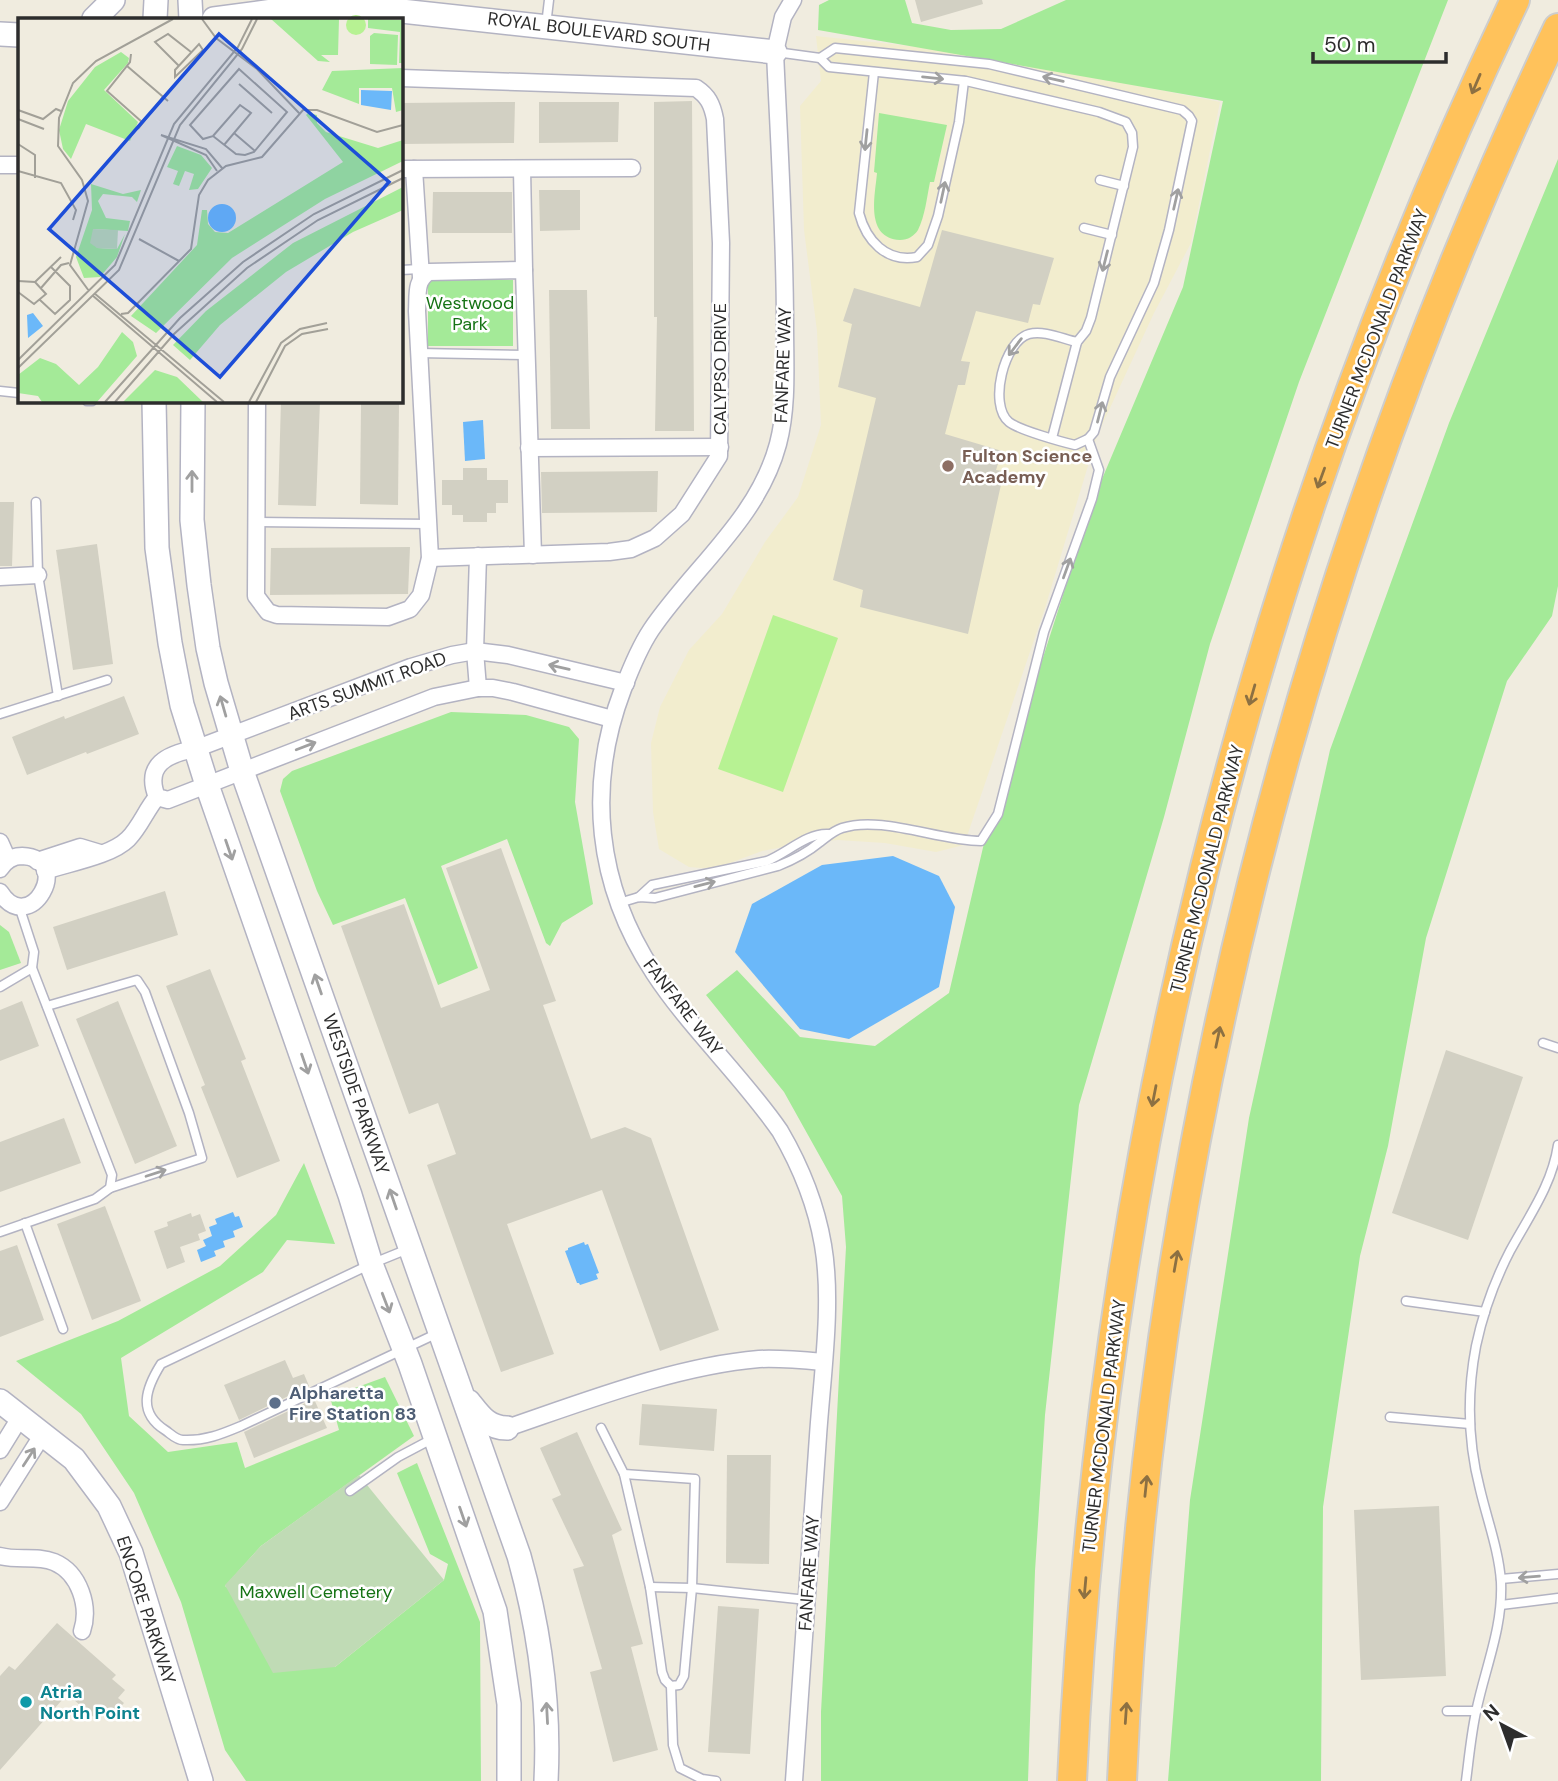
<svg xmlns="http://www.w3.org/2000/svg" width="1558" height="1781" font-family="'DM Sans',sans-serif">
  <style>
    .education { fill: #f2edce }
    .green { fill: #a4ea98 }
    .cemetery { fill: #c0dbb5 }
    .pitch { fill: #b7f293 }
    .water { fill: #6bb8f9 }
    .building { fill: #d2d0c3 }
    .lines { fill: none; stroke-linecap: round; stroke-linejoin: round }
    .lane-casing { stroke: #b3b3c2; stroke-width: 11 }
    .street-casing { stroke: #b3b3c2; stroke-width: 19 }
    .secondary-casing { stroke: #b3b3c2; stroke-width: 26 }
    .highway-casing { stroke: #cdcdcd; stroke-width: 32 }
    .lane { stroke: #fff; stroke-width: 8 }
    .street { stroke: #fff; stroke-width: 16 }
    .secondary { stroke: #fff; stroke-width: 23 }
    .highway { stroke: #ffc25b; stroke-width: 28 }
    .oneway { stroke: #a0a0a0 }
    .oneway2 { stroke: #8c7042 }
    .education-dot { fill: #8d6e63; stroke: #fff; stroke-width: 2.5 }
    .service-dot { fill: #5c6f8a; stroke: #fff; stroke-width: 2.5 }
    .culture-dot { fill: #0f9aa8; stroke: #fff; stroke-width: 2.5 }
    .labels { text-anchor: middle; stroke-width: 5; stroke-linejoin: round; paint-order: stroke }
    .street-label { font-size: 18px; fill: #2d2d2d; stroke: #fff }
    .park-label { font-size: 18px; fill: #167315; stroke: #fff }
    .education-label { font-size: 18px; font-weight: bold; fill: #785e54; stroke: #fff; text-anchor: start }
    .service-label { font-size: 18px; font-weight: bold; fill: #4e5e75; stroke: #fff; text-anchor: start }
    .culture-label { font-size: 18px; font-weight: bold; fill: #0d838f; stroke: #fff; text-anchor: start }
    .inset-road { fill: none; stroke: #a2a098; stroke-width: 2 }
    .view { fill: #1d4ed8; fill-opacity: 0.15; stroke: #1d4ed8; stroke-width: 3.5 }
    .inset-edge { fill: none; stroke: #2d2d2d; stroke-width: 3.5 }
  </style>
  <rect width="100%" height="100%" fill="#f0ecdf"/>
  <polygon class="education" points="816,36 975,53 1220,102 1191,243 1154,313 1097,436 1045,608 964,845 936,852 885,843 838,840 804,843 762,851 714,869 689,867 659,849 653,812 651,743 660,707 689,650 722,614 765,542 798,497 821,425 817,331 804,230 800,106 821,81"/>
  <g class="green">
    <polygon points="829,0 905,0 912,23 951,30 1001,29 1066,0 1448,0 1299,382 1210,644 1164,817 1079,1105 1045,1415 1035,1571 1028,1781 821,1781 821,1712 846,1247 842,1196 784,1092 706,995 737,970 800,1037 875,1046 949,993 985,839 1094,498 1183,287 1223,101 818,30 819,5"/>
    <path d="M879 113 947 125 934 182H930C927 197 925 216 918 230 914 236 908 240 900 240 865 238 875 196 877 173L874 172Z"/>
    <polygon points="1558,159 1558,586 1552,616 1507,681 1426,938 1388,1146 1360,1256 1323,1507 1321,1781 1168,1781 1190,1500 1249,1118 1330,750 1449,423"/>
    <rect x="428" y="280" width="85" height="66"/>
    <polygon points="451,712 526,715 569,727 579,739 575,802 593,904 562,923 550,946 546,943 507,839 441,866 478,968 438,985 405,898 333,925 317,891 280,791 283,779 292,771"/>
    <polygon points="0,925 9,932 21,963 0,970"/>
    <polygon points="304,1163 335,1244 287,1240 263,1272 121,1358 129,1416 168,1452 237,1442 245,1468 339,1430 330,1397 385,1377 414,1436 261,1546 225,1586 335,1667 444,1580 448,1564 430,1554 397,1473 417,1463 480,1622 481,1781 246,1781 225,1750 181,1602 134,1493 81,1414 16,1361 118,1321 220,1266 276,1215"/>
  </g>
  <polygon class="cemetery" points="359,1475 444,1580 335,1667 273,1673 225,1585 261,1546"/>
  <polygon class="pitch" points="773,615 838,638 783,792 718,769"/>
  <g class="water">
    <polygon points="483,420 485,459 465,461 463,422"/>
    <polygon points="893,856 939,876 955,907 939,987 849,1039 800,1029 735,952 752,904 822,865"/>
    <polygon points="233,1212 235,1217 239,1216 243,1227 233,1231 235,1237 223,1241 225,1247 214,1251 216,1256 201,1262 197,1250 206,1246 203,1240 212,1236 209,1227 217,1224 215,1219"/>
    <polygon points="584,1242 585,1245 588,1244 599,1273 596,1274 598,1279 580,1285 579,1283 577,1283 565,1251 568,1250 568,1248"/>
  </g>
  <g class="building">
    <polygon points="915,0 982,0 983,4 921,22"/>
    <polygon points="692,101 694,431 655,431 657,317 654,317 654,102"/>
    <polygon points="499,102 515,102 514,143 401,144 401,103"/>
    <polygon points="539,102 619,102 618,142 539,143"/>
    <polygon points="539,190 580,190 580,230 540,231"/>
    <polygon points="433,192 512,192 512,233 432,233"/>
    <polygon points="942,230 1054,258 1040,305 1033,304 1028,323 976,311 961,361 970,362 965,385 958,385 945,434 1002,451 996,470 1004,471 968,634 860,607 863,590 833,580 876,398 838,387 852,324 843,321 854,288 920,307"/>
    <polygon points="549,290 587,290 590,429 551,429"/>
    <polygon points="281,401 320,401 316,506 278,505"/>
    <polygon points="361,404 399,404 398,505 360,504"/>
    <polygon points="463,468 487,468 487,480 508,480 508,503 496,503 496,513 487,513 487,522 463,522 463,515 452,515 452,505 442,505 442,480 463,480"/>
    <polygon points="658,471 657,512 542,513 541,472"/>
    <polygon points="0,502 14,502 12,566 0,566"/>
    <polygon points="97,544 113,664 73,670 56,550"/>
    <polygon points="410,547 408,594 270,595 271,548"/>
    <polygon points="124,696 139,734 87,754 86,752 27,775 12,737 64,716 65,719"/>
    <polygon points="501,848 556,1001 543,1005 591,1139 625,1127 651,1138 719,1330 660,1351 602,1190 507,1224 554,1354 501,1372 427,1165 456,1154 438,1103 409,1114 341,926 404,904 441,1008 490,990 446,868"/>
    <polygon points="165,891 178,935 67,970 53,927"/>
    <polygon points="210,969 246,1059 241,1061 280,1161 237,1178 201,1087 205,1085 166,986"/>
    <polygon points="22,1001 39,1046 0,1061 0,1010"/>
    <polygon points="118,1001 177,1146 135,1164 76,1019"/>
    <polygon points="1446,1050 1523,1077 1468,1240 1392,1213"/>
    <polygon points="64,1118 81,1163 0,1192 0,1142"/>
    <polygon points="105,1206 141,1301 92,1320 57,1224"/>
    <polygon points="191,1213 192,1217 200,1214 206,1231 198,1234 200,1240 180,1247 185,1262 167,1269 154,1231 168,1226 167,1222"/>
    <polygon points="17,1245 44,1320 0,1337 0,1251"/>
    <polygon points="285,1360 293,1378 304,1374 309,1386 239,1420 224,1385"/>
    <polygon points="314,1399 327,1428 254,1458 244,1432"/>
    <polygon points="642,1404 717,1409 714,1451 639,1445"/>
    <polygon points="577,1432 622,1530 612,1535 643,1644 631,1647 658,1750 613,1762 590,1672 602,1669 573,1569 584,1566 552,1499 561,1495 540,1448"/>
    <polygon points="727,1455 771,1455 769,1564 726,1563"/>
    <polygon points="1439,1506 1446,1676 1361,1680 1354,1510"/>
    <polygon points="718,1606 759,1609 750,1754 708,1752"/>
    <polygon points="57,1623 116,1675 112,1679 125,1690 118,1698 124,1703 112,1716 105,1711 97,1720 73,1699 62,1700 0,1770 0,1676 9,1666 15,1670"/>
  </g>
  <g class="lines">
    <defs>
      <g id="lane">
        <polyline points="546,25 549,0"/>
        <polyline points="776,52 820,58 829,67 966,81 1099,112 1126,122 1132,133 1133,147 1091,318 1086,331 1077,342 1052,438"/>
        <path d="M820 58 835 48 989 64 1182 110 1189 116 1192 121 1169 230 1154 283 1110 377 1094 432 1088 439 1075 445C1062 442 1019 430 1009 422 988 405 1004 341 1029 334 1044 330 1063 339 1077 342"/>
        <path d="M874 72 859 213C866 240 886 263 917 257L928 245 938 216 959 122 964 81"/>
        <polyline points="1100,180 1124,186"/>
        <polyline points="1084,228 1112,235"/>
        <polyline points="401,270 420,269"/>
        <polyline points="419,353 526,355"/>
        <polyline points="0,391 19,393"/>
        <polyline points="87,401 92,401"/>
        <polyline points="36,502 38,575 58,696"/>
        <polyline points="257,522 429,524"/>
        <polyline points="0,714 107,680"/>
        <path d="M639 897 652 885 767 861C787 853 807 833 828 834"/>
        <path d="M619 903 639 897 655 898 778 866C793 860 808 852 820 842 828 836 833 831 842 828 881 815 939 841 981 841L998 814 1044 632 1092 499 1099 470 1088 439"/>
        <polyline points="0,987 32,968"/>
        <polyline points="47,1006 137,980 145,992 189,1113 202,1158 110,1188"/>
        <polyline points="1543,1043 1558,1048"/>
        <polyline points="25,1223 63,1329"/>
        <polyline points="0,1232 95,1199 110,1188 112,1175 32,968 34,952 19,906"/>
        <path d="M408 1249 371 1264 161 1364C146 1388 137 1412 165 1430 171 1434 176 1440 183 1440 205 1441 222 1434 241 1426L438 1333"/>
        <polyline points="1406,1301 1485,1312"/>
        <polyline points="1390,1417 1470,1424"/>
        <polyline points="601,1428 624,1474 695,1479 692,1588 684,1676 679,1685 671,1686"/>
        <polyline points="624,1474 650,1587 662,1672 665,1680 671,1686 673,1745 680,1768 702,1779 716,1781"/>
        <polyline points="350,1491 398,1457 432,1439"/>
        <polyline points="1501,1579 1558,1574"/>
        <polyline points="650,1587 692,1588 807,1600"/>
        <polyline points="1501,1605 1558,1598"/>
        <polyline points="1447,1711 1476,1711"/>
        <path d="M1466 1781C1469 1758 1471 1735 1476 1712 1485 1668 1503 1628 1501 1582 1499 1551 1487 1519 1480 1489 1468 1443 1467 1393 1476 1346 1483 1313 1495 1280 1510 1251 1529 1216 1552 1185 1558 1145"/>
      </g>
      <g id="street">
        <path d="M793 0 783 17 775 52C779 143 785 235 785 326 785 365 788 406 778 444 758 519 693 568 651 630 639 648 631 668 623 689 586 786 596 885 654 973 690 1028 742 1076 780 1131 801 1167 816 1204 823 1245 833 1303 822 1376 818 1436 810 1551 802 1666 794 1781"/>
        <path d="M401 78 696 88C708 96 712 104 715 119L721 243 719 456 682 514 655 538 631 549 609 552 430 558"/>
        <polyline points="0,165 19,165"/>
        <polyline points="401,169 632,168"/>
        <polyline points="414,169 421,277"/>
        <polyline points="522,169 524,270"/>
        <path d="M257 401 256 596 268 612 277 615 388 617 410 609 421 595 430 558 417 311C418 295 415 280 429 272L524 270 533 555"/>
        <polyline points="529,448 720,447"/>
        <polyline points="478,556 475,651 478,688"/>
        <polyline points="0,577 38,575"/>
        <path d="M612 719 513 692 493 688H478L434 697 168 800 157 797C144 765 167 754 195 749L411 667 452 655 475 651 508 655 626 683"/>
        <polyline points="0,842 8,860"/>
        <polyline points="37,861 80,847 100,853"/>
        <path d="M0 869C5 861 12 856 22 856 75 858 30 939 0 892"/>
        <path d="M45 871C68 863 111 856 128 839 140 827 146 810 157 797"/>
        <path d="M507 1428C586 1401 676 1366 759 1359 780 1358 802 1360 823 1362"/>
        <polyline points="0,1450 21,1416"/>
        <polyline points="0,1502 43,1434"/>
        <path d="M0 1556C17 1561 37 1555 54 1562 80 1573 90 1607 82 1631"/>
      </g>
      <g id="secondary">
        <polyline points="190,0 191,19"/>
        <polyline points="94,19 113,0"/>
        <polyline points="155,19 156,0"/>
        <polyline points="214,19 302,7 356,6 775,52"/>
        <polyline points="0,34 19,35"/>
        <polyline points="154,401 157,548 170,643 182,705 207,785 350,1195 371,1264 410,1364 495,1611 509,1704 509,1781"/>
        <path d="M193 401 192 520 199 585 208 648 216 683 242 771 519 1556C540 1631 550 1703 546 1781"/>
        <polyline points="0,1401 74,1459 109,1506 131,1553 201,1781"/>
        <path d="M469 1402C480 1416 488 1428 507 1428"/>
      </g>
      <g id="highway">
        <path d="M1072 1781C1100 1167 1250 555 1515 0"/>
        <path d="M1122 1781C1148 1176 1298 574 1558 28"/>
      </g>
    </defs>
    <use href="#lane" class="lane-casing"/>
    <use href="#street" class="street-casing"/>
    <use href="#secondary" class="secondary-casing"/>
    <use href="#highway" class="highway-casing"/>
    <use href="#lane" class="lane"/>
    <use href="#street" class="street"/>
    <use href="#secondary" class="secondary"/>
    <use href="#highway" class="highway"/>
  </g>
  <defs><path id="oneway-shaft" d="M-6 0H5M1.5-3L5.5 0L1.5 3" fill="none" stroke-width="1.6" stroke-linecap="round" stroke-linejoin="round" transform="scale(1.75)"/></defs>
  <g class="oneway">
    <use href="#oneway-shaft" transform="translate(933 78) rotate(6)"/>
    <use href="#oneway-shaft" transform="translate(1053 79) rotate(-167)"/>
    <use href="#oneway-shaft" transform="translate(866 140) rotate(96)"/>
    <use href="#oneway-shaft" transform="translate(943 192) rotate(-78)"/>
    <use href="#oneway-shaft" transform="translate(1176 199) rotate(-77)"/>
    <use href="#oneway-shaft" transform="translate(1105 261) rotate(104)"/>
    <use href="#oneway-shaft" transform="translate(1015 347) rotate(127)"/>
    <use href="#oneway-shaft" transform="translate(1100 412) rotate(-76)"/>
    <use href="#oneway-shaft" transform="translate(192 481) rotate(-90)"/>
    <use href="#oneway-shaft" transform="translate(1067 568) rotate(-70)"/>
    <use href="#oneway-shaft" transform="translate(559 667) rotate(-167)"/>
    <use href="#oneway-shaft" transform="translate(223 706) rotate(-106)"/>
    <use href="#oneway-shaft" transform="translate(306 746) rotate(-21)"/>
    <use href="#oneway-shaft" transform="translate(229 850) rotate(71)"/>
    <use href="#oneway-shaft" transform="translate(705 884) rotate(-14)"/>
    <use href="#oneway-shaft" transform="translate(318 984) rotate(-109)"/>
    <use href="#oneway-shaft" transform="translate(305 1064) rotate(71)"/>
    <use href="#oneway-shaft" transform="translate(156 1173) rotate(-18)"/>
    <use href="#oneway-shaft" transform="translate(393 1199) rotate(-109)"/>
    <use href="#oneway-shaft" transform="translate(386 1303) rotate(69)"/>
    <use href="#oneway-shaft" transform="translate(29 1457) rotate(-57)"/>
    <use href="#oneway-shaft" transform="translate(463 1517) rotate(71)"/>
    <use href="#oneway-shaft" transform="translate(1529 1577) rotate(175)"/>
    <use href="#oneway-shaft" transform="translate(547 1713) rotate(-93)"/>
  </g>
  <g class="oneway2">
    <use href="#oneway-shaft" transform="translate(1476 84) rotate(113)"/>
    <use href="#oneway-shaft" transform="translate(1321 478) rotate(110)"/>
    <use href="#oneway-shaft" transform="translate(1252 695) rotate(106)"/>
    <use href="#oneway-shaft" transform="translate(1218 1037) rotate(-78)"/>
    <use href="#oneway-shaft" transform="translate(1154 1096) rotate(101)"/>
    <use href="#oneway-shaft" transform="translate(1176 1261) rotate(-80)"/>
    <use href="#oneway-shaft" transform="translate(1146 1486) rotate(-84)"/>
    <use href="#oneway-shaft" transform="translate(1085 1588) rotate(95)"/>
    <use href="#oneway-shaft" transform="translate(1126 1713) rotate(-86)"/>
  </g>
  <circle class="education-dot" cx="948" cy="466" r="7"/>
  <circle class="service-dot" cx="275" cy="1403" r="7"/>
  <circle class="culture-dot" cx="26" cy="1702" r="7"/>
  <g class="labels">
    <g class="street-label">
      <text transform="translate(599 32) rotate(7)" y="6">ROYAL BOULEVARD SOUTH</text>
      <text transform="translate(1377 329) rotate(-69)" y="6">TURNER MCDONALD PARKWAY</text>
      <text transform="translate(783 365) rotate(-88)" y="6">FANFARE WAY</text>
      <text transform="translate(720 369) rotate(-90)" y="6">CALYPSO DRIVE</text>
      <text transform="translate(367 686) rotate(-20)" y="6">ARTS SUMMIT ROAD</text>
      <text transform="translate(1207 869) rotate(-76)" y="6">TURNER MCDONALD PARKWAY</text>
      <text transform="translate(683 1007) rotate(52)" y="6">FANFARE WAY</text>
      <text transform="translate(356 1094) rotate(71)" y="6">WESTSIDE PARKWAY</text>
      <text transform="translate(1104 1426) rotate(-83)" y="6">TURNER MCDONALD PARKWAY</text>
      <text transform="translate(809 1573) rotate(-86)" y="6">FANFARE WAY</text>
      <text transform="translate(146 1610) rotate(72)" y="6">ENCORE PARKWAY</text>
    </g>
    <g class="park-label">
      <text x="470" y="309">Westwood<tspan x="470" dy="21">Park</tspan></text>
      <text x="316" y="1598">Maxwell Cemetery</text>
    </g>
    <g class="education-label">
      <text x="962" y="462">Fulton Science<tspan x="962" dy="21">Academy</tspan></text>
    </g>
    <g class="service-label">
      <text x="289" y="1399">Alpharetta<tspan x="289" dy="21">Fire Station 83</tspan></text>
    </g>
    <g class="culture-label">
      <text x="40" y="1698">Atria<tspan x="40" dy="21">North Point</tspan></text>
    </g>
  </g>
  <g transform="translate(18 18)">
    <rect width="385" height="385" fill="#f0ecdf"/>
    <path d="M253 1H321L320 37H303L312 44 300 43ZM350 1 385 2V45H381L382 14 350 10ZM356 15 380 17 379 47 352 46V18ZM103 34 111 40 110 45 86 72 120 104 112 123 68 106 53 141 45 131 41 112 50 83 77 49ZM385 50V92L378 94 374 70H341V86L304 72 314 53ZM290 95 299 97V105L308 114 360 130 385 122V143L307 181 214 240 138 315 113 298 179 227 184 192H189L190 206 197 214 210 215 325 144 288 97ZM159 128 183 137 194 150 180 171 171 172 176 156 167 153 161 168 155 166 160 153 149 149ZM73 166 105 176 123 172 119 184 114 179 85 176 80 183 88 200 112 203 110 213 75 211 79 230 99 231 107 216 99 239 82 259 66 260 58 239 74 192ZM385 169V192L335 214 268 254 202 307 172 342 155 327 188 293 275 225ZM104 314 115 324 119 338 79 384H24L20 378 0 375V357L22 340 38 346 61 367 80 349ZM137 352 159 359 185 384H105Z" fill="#a4ea98"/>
    <path d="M75 211 100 212 99 231 79 230 72 225Z" fill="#c0dbb5"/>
    <path d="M328 7a10 10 0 1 1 20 0a10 10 0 1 1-20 0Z" fill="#b7f293"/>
    <path d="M343 72 374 73 373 92 343 87ZM190 200a14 14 0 1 1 28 0a14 14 0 1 1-28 0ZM15 295 25 308 10 320 9 297Z" fill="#6bb8f9"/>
    <path class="inset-road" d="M184 1 198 20 239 51 281 95M181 26 185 32 157 59V52ZM113 36 112 44 89 73 124 104M109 48 150 83M161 48 137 24 150 16 173 34M221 51 269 94 236 134 227 137 218 136 195 118 185 121 172 107ZM221 66 254 95M0 92 25 101 38 91 43 93M0 101 26 111M120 111 145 79M216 115 237 133M195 118 222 87 233 95 206 127M0 126 17 137V160M0 153 43 165 58 192 55 202M199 153 188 137 143 117 188 131 204 150M121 221 161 243M0 263 17 264 28 276 16 286 0 274M17 264 43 239M23 270 43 247 51 245M71 273 52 247 70 183 64 162 40 128 41 100 55 65 78 43 155 1M76 275 206 384M74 277 199 384M22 282 37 296 52 282V268L33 249M103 296 110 295 173 231 181 177 190 162 208 148 244 139 285 92H299L359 114 385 107M0 342 97 247 156 106 220 29 234 1M0 350 101 252 162 107 224 31 239 1M87 384 162 300 225 244 296 196 385 152M97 384 156 316 229 250 300 202 385 160M231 384 263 325 282 311 309 305M238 384 267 328 284 316 310 311"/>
    <path class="view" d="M201 16 371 164 202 359 31 211Z"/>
    <rect width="385" height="385" class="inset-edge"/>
  </g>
  <g transform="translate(1502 1725) rotate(319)" stroke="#ffffff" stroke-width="5" paint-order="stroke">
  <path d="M0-5L12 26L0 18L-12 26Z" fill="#2d2d2d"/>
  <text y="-10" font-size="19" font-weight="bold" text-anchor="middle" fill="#2d2d2d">N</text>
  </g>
  <path d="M1313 52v10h133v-10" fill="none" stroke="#2d2d2d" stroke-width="3.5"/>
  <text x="1324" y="52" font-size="21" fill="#2d2d2d" stroke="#ffffff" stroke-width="5" paint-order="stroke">50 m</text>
</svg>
